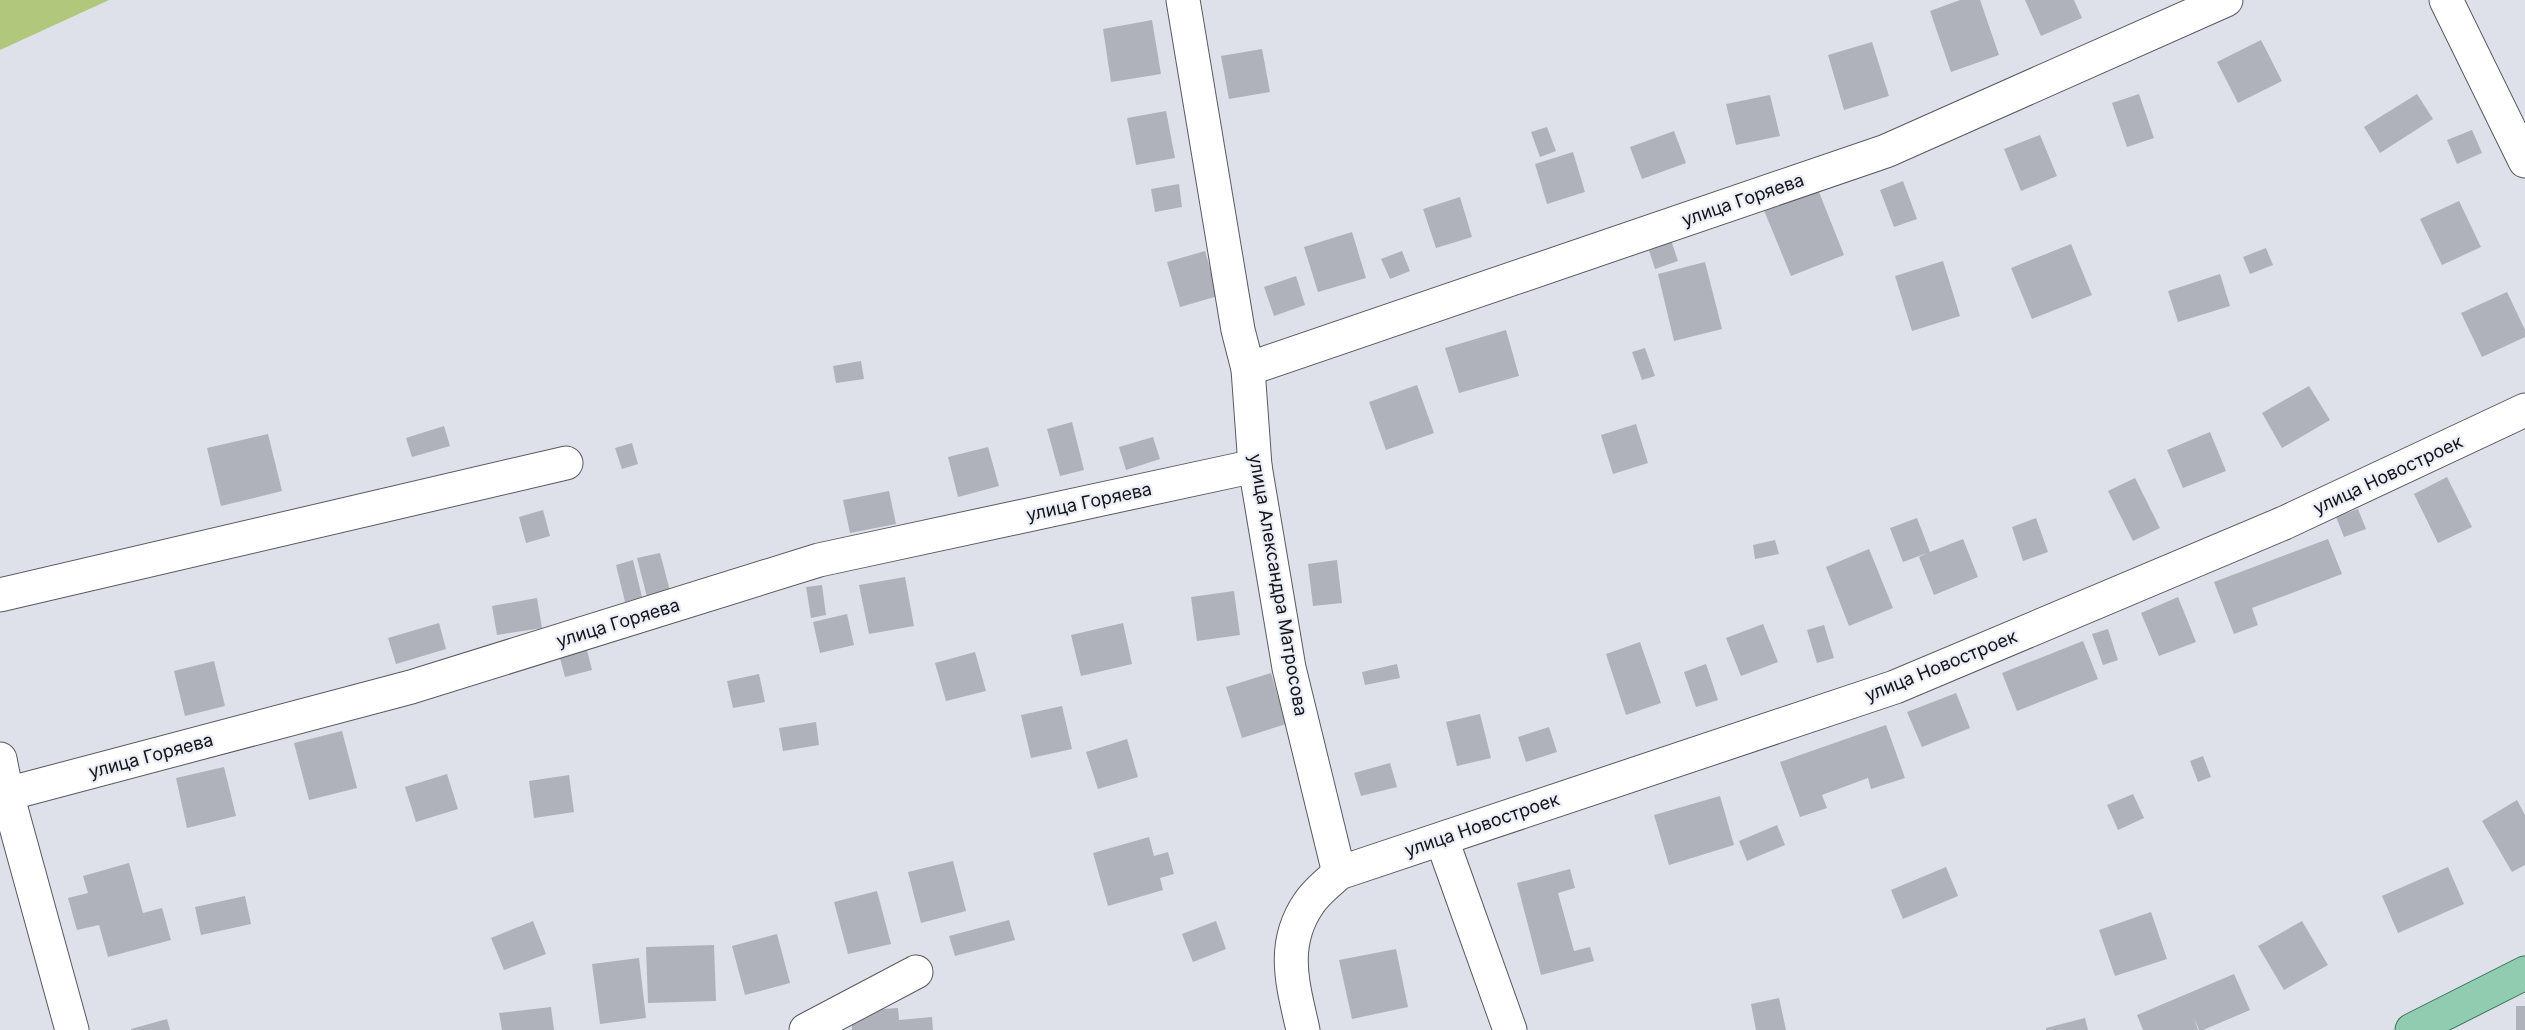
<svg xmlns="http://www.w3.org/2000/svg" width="2525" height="1030" font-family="Inter,sans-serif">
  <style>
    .green { fill: #b1c87c }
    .building { fill: #afb2ba }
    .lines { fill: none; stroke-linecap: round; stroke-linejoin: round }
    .minor-casing { stroke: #585a61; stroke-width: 35 }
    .major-casing { stroke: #377658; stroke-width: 35 }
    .minor { stroke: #fff; stroke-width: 33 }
    .major { stroke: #92ccb0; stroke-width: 33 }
    .labels { text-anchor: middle; stroke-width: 4.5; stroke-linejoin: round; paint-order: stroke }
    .street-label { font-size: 18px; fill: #141518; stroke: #ebeef6 }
  </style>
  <rect width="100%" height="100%" fill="#dee1e9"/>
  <polygon class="green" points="0,0 109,0 0,50"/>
  <g class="building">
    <polygon points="1960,0 1980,0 1999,55 1951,72 1930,11"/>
    <polygon points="2025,0 2074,0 2082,18 2041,36"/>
    <polygon points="1152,20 1161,74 1111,82 1103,29"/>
    <polygon points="2261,40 2282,81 2238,103 2217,62"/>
    <polygon points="1872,42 1889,96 1844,110 1828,55"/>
    <polygon points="1262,49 1270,92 1229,99 1221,56"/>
    <polygon points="2139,94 2154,138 2127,147 2112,103"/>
    <polygon points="2417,94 2433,119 2380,153 2364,127"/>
    <polygon points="1770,95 1780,136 1736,145 1726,104"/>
    <polygon points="1166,111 1175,158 1136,165 1127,118"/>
    <polygon points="1547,127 1556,151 1540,157 1531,132"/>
    <polygon points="2472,130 2482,153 2457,164 2447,140"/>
    <polygon points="1674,131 1686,163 1642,179 1630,147"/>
    <polygon points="2040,135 2057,176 2021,191 2004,149"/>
    <polygon points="1573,152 1585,192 1547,204 1535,164"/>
    <polygon points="1903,181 1917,219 1894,227 1880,190"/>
    <polygon points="1179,184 1182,207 1155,212 1151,189"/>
    <polygon points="1817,187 1844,255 1791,276 1763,208"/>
    <polygon points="1460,197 1472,237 1436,248 1423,209"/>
    <polygon points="2459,201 2481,247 2442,265 2420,219"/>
    <polygon points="1352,232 1366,278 1318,292 1304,247"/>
    <polygon points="1669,234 1678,261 1655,269 1646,241"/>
    <polygon points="2071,244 2092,295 2032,319 2011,268"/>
    <polygon points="2266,248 2273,265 2250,274 2243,257"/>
    <polygon points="1205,251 1218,296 1180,307 1167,262"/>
    <polygon points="1402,251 1410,271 1390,279 1381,259"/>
    <polygon points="1943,261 1960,316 1912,331 1895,276"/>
    <polygon points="1705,262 1722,329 1674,341 1658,274"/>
    <polygon points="2220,274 2230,306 2178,322 2168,291"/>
    <polygon points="1296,276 1305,305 1274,316 1264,287"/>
    <polygon points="2507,292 2525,330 2525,337 2482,357 2461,313"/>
    <polygon points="1506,330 1519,376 1459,393 1445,348"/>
    <polygon points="1645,348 1655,376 1642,380 1632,352"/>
    <polygon points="861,361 864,379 836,383 833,366"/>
    <polygon points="1417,385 1434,433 1386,450 1369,402"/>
    <polygon points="2309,386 2330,420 2282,448 2262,413"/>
    <polygon points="1072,422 1084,470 1060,476 1047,429"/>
    <polygon points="1636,424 1648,463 1613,474 1601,435"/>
    <polygon points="444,426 450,446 412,457 406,438"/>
    <polygon points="2210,432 2226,471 2183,488 2167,450"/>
    <polygon points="268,434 282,491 221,506 207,448"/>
    <polygon points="1153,437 1160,459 1126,470 1119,447"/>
    <polygon points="632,443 638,464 622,469 615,448"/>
    <polygon points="988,447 999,486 958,497 948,457"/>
    <polygon points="2447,477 2472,527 2438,543 2414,494"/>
    <polygon points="2135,478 2160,528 2133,541 2108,491"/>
    <polygon points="889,491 896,524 850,533 843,500"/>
    <polygon points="2358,509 2366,529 2344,537 2336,517"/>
    <polygon points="543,510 550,536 526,543 519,517"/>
    <polygon points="1917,518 1930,552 1963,539 1978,577 1934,595 1919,557 1927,553 1903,562 1890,528"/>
    <polygon points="2036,518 2048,552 2023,561 2012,527"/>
    <polygon points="2328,539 2342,574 2252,608 2258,625 2234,634 2214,582"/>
    <polygon points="1775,540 1779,554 1755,559 1753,545"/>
    <polygon points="1869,549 1893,608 1849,626 1826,567"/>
    <polygon points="660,553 670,591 647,597 637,558"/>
    <polygon points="633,560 642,597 625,602 616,565"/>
    <polygon points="1337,560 1342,603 1313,606 1308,564"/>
    <polygon points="905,577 914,626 869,634 859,585"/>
    <polygon points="822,585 826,615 811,618 806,587"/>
    <polygon points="1234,591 1240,635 1197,641 1191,597"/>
    <polygon points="2178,597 2196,642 2159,656 2141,613"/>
    <polygon points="537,598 542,628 497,635 492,606"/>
    <polygon points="847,614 854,645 820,653 813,622"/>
    <polygon points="439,623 446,649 396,664 388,638"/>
    <polygon points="1123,623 1132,664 1081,676 1071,635"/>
    <polygon points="1763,624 1778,662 1741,676 1726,638"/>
    <polygon points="1824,625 1834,658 1817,663 1807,630"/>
    <polygon points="2108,629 2118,660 2103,665 2092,634"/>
    <polygon points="2083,641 2098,679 2017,711 2002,673"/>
    <polygon points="1640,642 1661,703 1626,715 1606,654"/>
    <polygon points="587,650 592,670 565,677 560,658"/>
    <polygon points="975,652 986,691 946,701 935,663"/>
    <polygon points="214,661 225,706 185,716 174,671"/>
    <polygon points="1397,664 1400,678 1365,685 1362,672"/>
    <polygon points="1706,664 1718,700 1696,707 1684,672"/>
    <polygon points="1271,673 1286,724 1242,738 1226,687"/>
    <polygon points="759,674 765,702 733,708 727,681"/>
    <polygon points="1956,693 1970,728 1922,747 1907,712"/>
    <polygon points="1062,706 1072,749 1031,758 1021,715"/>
    <polygon points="1480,714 1491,758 1457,766 1446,722"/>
    <polygon points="816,722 819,745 783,751 779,728"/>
    <polygon points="1886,725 1905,778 1871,789 1868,778 1822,795 1827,808 1800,817 1780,762"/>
    <polygon points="1549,727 1557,752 1526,762 1518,737"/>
    <polygon points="342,731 357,788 309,800 294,743"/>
    <polygon points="1127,739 1138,777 1098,789 1086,752"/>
    <polygon points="2203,756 2211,777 2198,782 2190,761"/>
    <polygon points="1390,763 1397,787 1361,796 1354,773"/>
    <polygon points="224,767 236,816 187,828 176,778"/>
    <polygon points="447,774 458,809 416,822 405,787"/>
    <polygon points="569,775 574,812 534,818 529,781"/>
    <polygon points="2133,794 2144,818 2118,830 2107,805"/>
    <polygon points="1720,796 1734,845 1669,865 1654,815"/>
    <polygon points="2517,800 2525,815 2525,865 2512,872 2482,821"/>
    <polygon points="1777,825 1785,845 1747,861 1739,841"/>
    <polygon points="1149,837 1154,856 1168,852 1174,874 1160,878 1163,890 1108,906 1093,853"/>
    <polygon points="953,861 966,911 921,923 908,872"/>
    <polygon points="129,863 143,913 162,908 171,940 108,957 99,925 77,930 68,898 88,893 83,876"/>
    <polygon points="1946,867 1958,896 1903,919 1891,890"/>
    <polygon points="2448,867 2464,904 2398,933 2382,896"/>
    <polygon points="1570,869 1575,888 1558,893 1574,951 1590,947 1594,961 1541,975 1517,883"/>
    <polygon points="877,891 891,944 848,954 834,902"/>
    <polygon points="245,896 251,924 201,935 195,907"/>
    <polygon points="2151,912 2167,959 2115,976 2099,930"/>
    <polygon points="1009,920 1015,940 955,956 949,936"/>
    <polygon points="533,921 546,954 504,970 491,938"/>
    <polygon points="1216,921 1226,949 1193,962 1182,934"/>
    <polygon points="2302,921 2328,965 2284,990 2258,946"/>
    <polygon points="777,934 790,983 745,995 732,946"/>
    <polygon points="714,945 716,1001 648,1003 646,947"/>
    <polygon points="1396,949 1408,1007 1352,1019 1339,960"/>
    <polygon points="639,958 646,1018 600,1024 592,964"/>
    <polygon points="2234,974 2250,1010 2203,1030 2199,1030 2194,1018 2198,1030 2143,1030 2137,1015"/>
    <polygon points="1779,998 1786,1030 1756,1030 1751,1004"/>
    <rect x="2516" y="1006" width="9" height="24"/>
    <polygon points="551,1007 554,1030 502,1030 499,1013"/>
    <polygon points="898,1008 899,1020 932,1017 933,1030 852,1030 851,1011"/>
    <polygon points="2085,1018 2088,1030 2046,1030 2046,1028"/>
    <polygon points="167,1019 170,1030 131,1030 131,1029"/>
  </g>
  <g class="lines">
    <defs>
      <g id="minor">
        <polyline points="1183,0 1238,330 1248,369 1255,466 1289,668 1339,873"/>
        <polyline points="2446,0 2525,161"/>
        <polyline points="1248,369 1886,151 2226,0"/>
        <polyline points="0,595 566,463"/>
        <polyline points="0,759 7,794 72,1030"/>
        <polyline points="0,813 7,794 411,687 819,560 1255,466"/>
        <polyline points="1442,840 1510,1030"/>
        <polyline points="806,1030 916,972"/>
        <path d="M1303 1030C1293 985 1280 945 1309 903 1316 892 1329 882 1339 873L1895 687 2284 523 2525 410"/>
      </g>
      <polyline id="major" points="2412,1030 2525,973"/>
    </defs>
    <use href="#minor" class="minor-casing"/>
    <use href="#major" class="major-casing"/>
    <use href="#minor" class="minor"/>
    <use href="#major" class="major"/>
  </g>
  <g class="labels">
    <g class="street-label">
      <text transform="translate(1743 200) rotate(-19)" y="6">улица Горяева</text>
      <text transform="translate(2388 475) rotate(-25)" y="6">улица Новостроек</text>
      <text transform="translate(1089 502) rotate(-12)" y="6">улица Горяева</text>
      <text transform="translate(1278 585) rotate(80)" y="6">улица Александра Матросова</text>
      <text transform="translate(618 623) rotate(-17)" y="6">улица Горяева</text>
      <text transform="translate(1941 666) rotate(-22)" y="6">улица Новостроек</text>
      <text transform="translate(151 756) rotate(-15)" y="6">улица Горяева</text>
      <text transform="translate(1482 825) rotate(-19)" y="6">улица Новостроек</text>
    </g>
  </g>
</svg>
